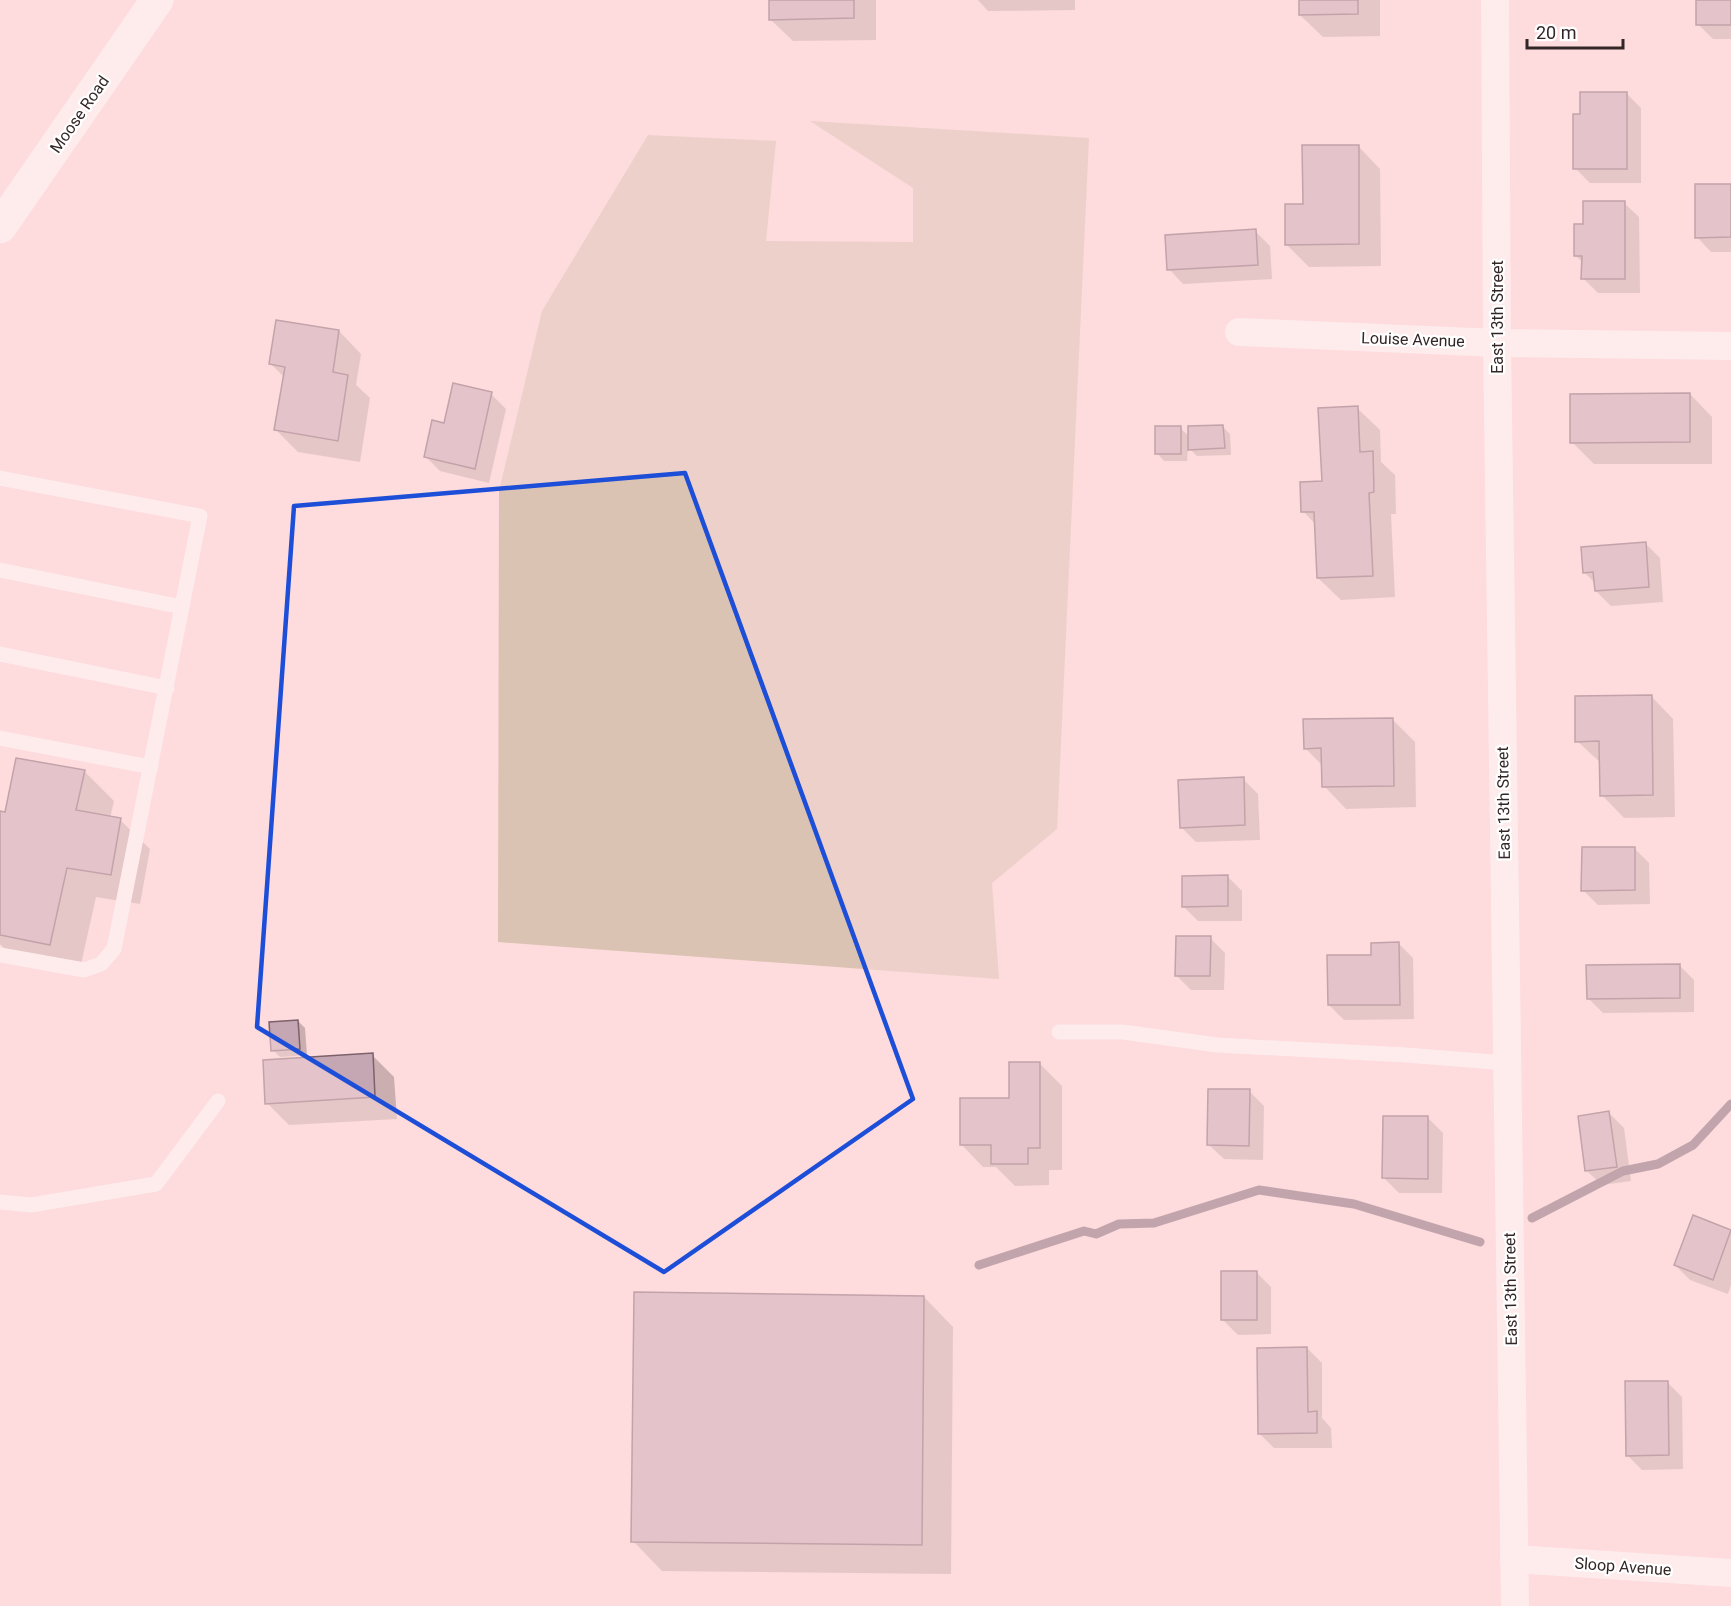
<svg xmlns="http://www.w3.org/2000/svg" width="1731" height="1606" font-family="Roboto,sans-serif">
  <style>
    .green { fill: #dbc3b3 }
    .shadow { fill: #0003 }
    .lines { fill: none; stroke-linecap: round; stroke-linejoin: round }
    .stream { stroke: #7a6373; stroke-width: 9 }
    .building { fill: #c5a7b3; stroke: #7c606b; stroke-width: 1.5 }
    .lane { stroke: #fff; stroke-width: 15 }
    .street { stroke: #fff; stroke-width: 28 }
    .secondary { stroke: #fff; stroke-width: 33 }
    .marked { fill: none; stroke: #1d4ed8; stroke-width: 4.5; stroke-linejoin: round }
    .labels { text-anchor: middle; stroke-width: 4.5; stroke-linejoin: round; paint-order: stroke }
    .street-label { font-size: 16px; fill: #332627; stroke: #fff }
  </style>
  <rect width="100%" height="100%" fill="#fedbdd"/>
  <polygon class="green" points="810,121 1089,138 1057,829 992,883 999,979 498,942 499,491 542,311 648,135 776,141 766,241 913,242 913,188"/>
  <g class="shadow">
    <polygon points="770,0 876,0 876,40 793,41 770,19"/>
    <polygon points="978,0 1075,0 1075,10 988,11"/>
    <polygon points="1300,0 1380,0 1380,36 1323,37 1300,15"/>
    <polygon points="1697,0 1731,0 1731,39 1713,39 1698,24"/>
    <polygon points="1626,93 1641,108 1641,183 1590,183 1575,168 1581,115"/>
    <polygon points="1358,146 1380,169 1381,266 1309,267 1287,245 1304,205"/>
    <polygon points="1731,185 1731,252 1711,252 1697,237"/>
    <polygon points="1624,203 1639,217 1640,293 1598,293 1583,278 1583,263 1575,255 1584,225"/>
    <polygon points="1255,231 1270,246 1272,279 1183,284 1169,269"/>
    <polygon points="339,331 361,354 356,385 370,398 360,462 298,452 276,430 285,378 271,364"/>
    <polygon points="491,394 506,409 489,483 440,471 425,456"/>
    <polygon points="1690,394 1712,417 1712,464 1594,464 1572,442"/>
    <polygon points="1357,408 1380,430 1381,462 1395,475 1396,514 1391,514 1395,597 1341,600 1318,578 1316,525 1303,511 1323,482"/>
    <polygon points="1223,427 1230,434 1231,455 1197,456 1188,447 1187,461 1164,461 1157,453 1180,428 1189,436"/>
    <polygon points="1645,543 1660,558 1663,602 1611,606 1596,591 1595,583 1584,572"/>
    <polygon points="1651,696 1673,719 1675,817 1624,818 1602,795 1601,763 1577,741"/>
    <polygon points="1392,719 1415,742 1416,807 1346,809 1324,786 1323,766 1305,748"/>
    <polygon points="84,771 114,801 110,818 120,820 150,849 140,904 96,897 79,973 16,961 0,944 0,813 6,814"/>
    <polygon points="1243,779 1258,794 1260,840 1196,842 1181,827"/>
    <polygon points="1634,848 1649,863 1650,904 1598,905 1583,890"/>
    <polygon points="1227,876 1242,891 1242,921 1198,921 1183,906"/>
    <polygon points="1210,938 1225,953 1224,990 1191,990 1176,975"/>
    <polygon points="1399,944 1413,958 1414,1019 1344,1020 1329,1005"/>
    <polygon points="1679,965 1694,980 1694,1012 1603,1013 1588,998"/>
    <polygon points="298,1021 305,1028 307,1055 280,1057 273,1050"/>
    <polygon points="372,1055 394,1077 397,1119 289,1125 267,1103"/>
    <polygon points="1040,1064 1062,1086 1062,1170 1049,1170 1049,1185 1015,1186 996,1167 983,1167 961,1144 1010,1100"/>
    <polygon points="1249,1091 1264,1106 1263,1160 1224,1159 1209,1145"/>
    <polygon points="1609,1113 1624,1128 1631,1181 1602,1185 1587,1171"/>
    <polygon points="1428,1118 1443,1133 1442,1193 1399,1193 1384,1178"/>
    <polygon points="1694,1217 1731,1231 1731,1285 1728,1294 1690,1280 1675,1265"/>
    <polygon points="1256,1272 1271,1287 1271,1334 1238,1335 1223,1320"/>
    <polygon points="924,1297 953,1327 951,1574 662,1571 633,1541"/>
    <polygon points="1307,1348 1322,1363 1322,1418 1331,1428 1332,1448 1274,1448 1260,1434"/>
    <polygon points="1667,1382 1682,1397 1683,1469 1642,1470 1627,1455"/>
  </g>
  <g class="lines">
    <g class="stream">
      <polyline points="1532,1218 1623,1171 1658,1164 1693,1145 1731,1104"/>
      <polyline points="979,1265 1084,1231 1096,1234 1119,1224 1154,1223 1259,1190 1354,1204 1480,1242"/>
    </g>
  </g>
  <g class="building">
    <polygon points="769,0 854,0 854,18 769,20"/>
    <polygon points="1299,0 1358,0 1358,14 1299,15"/>
    <rect x="1696" y="0" width="35" height="25"/>
    <polygon points="1580,92 1627,92 1627,169 1573,169 1573,114 1580,114"/>
    <polygon points="1302,145 1359,145 1359,244 1285,245 1285,204 1303,204"/>
    <polygon points="1695,184 1731,184 1731,237 1695,238"/>
    <polygon points="1583,201 1625,201 1625,279 1581,279 1582,256 1574,256 1574,224 1583,224"/>
    <polygon points="1256,229 1258,265 1167,270 1165,235"/>
    <polygon points="276,320 339,330 333,372 348,375 338,441 274,430 285,367 269,364"/>
    <polygon points="453,383 492,392 475,469 424,457 432,420 444,423"/>
    <polygon points="1690,393 1690,442 1570,443 1570,394"/>
    <polygon points="1358,406 1360,452 1373,451 1374,492 1369,493 1373,576 1317,578 1314,512 1301,512 1300,482 1322,481 1318,408"/>
    <polygon points="1223,425 1225,448 1188,450 1188,426"/>
    <rect x="1155" y="426" width="26" height="28"/>
    <polygon points="1646,542 1649,587 1595,591 1593,572 1583,573 1581,547"/>
    <polygon points="1652,695 1653,795 1600,796 1599,741 1575,742 1575,696"/>
    <polygon points="1393,718 1394,786 1322,787 1321,748 1304,749 1303,719"/>
    <polygon points="16,758 85,770 76,810 121,818 111,875 67,868 50,945 0,935 0,811 5,812"/>
    <polygon points="1244,777 1245,825 1180,828 1178,780"/>
    <polygon points="1582,847 1635,847 1635,890 1581,891"/>
    <polygon points="1228,875 1228,906 1182,907 1182,876"/>
    <polygon points="1176,936 1211,936 1210,976 1175,976"/>
    <polygon points="1399,942 1400,1005 1328,1005 1327,955 1371,955 1371,943"/>
    <polygon points="1680,964 1680,998 1587,999 1586,965"/>
    <polygon points="298,1020 300,1049 271,1051 269,1022"/>
    <polygon points="373,1053 375,1097 265,1104 263,1060"/>
    <polygon points="1009,1062 1040,1062 1040,1148 1028,1148 1028,1164 991,1164 991,1145 960,1145 960,1098 1009,1098"/>
    <polygon points="1208,1089 1250,1089 1249,1146 1207,1145"/>
    <polygon points="1609,1111 1617,1167 1585,1171 1578,1116"/>
    <polygon points="1383,1116 1428,1116 1428,1179 1382,1178"/>
    <polygon points="1693,1215 1731,1230 1713,1280 1674,1265"/>
    <rect x="1221" y="1271" width="36" height="49"/>
    <polygon points="634,1292 924,1296 922,1545 631,1542"/>
    <polygon points="1307,1347 1308,1412 1317,1411 1317,1433 1258,1434 1257,1348"/>
    <polygon points="1625,1381 1668,1381 1669,1455 1626,1456"/>
  </g>
  <g class="lines">
    <g class="lane">
      <polyline points="0,478 200,516 114,949 101,964 84,970 0,955"/>
      <polyline points="0,570 182,607"/>
      <polyline points="0,654 167,688"/>
      <polyline points="0,738 151,767"/>
      <polyline points="1059,1032 1123,1032 1217,1045 1406,1055 1506,1063"/>
      <polyline points="0,1202 31,1205 156,1184 218,1101"/>
    </g>
    <g class="street">
      <polyline points="1495,0 1497,343 1515,1606"/>
      <polyline points="1239,332 1497,343 1731,346"/>
      <polyline points="1514,1559 1731,1573"/>
    </g>
    <polyline class="secondary" points="0,227 157,0"/>
  </g>
  <path d="M0 0H1731V1606H0ZM685 473 913 1099 664 1272 257 1027 294 506Z" fill="#fedbdd" fill-opacity=".55" fill-rule="evenodd"/>
  <path class="marked" d="M685 473 913 1099 664 1272 257 1027 294 506Z"/>
  <g class="labels">
    <g class="street-label">
      <text transform="translate(79 114) rotate(-55)" y="6">Moose Road</text>
      <text transform="translate(1497 317) rotate(-90)" y="6">East 13th Street</text>
      <text transform="translate(1413 339) rotate(2)" y="6">Louise Avenue</text>
      <text transform="translate(1503 803) rotate(-91)" y="6">East 13th Street</text>
      <text transform="translate(1510 1289) rotate(-91)" y="6">East 13th Street</text>
      <text transform="translate(1623 1566) rotate(4)" y="6">Sloop Avenue</text>
    </g>
  </g>
  <path d="M1527 39v9h96v-9" fill="none" stroke="#332627" stroke-width="3"/>
  <text x="1536" y="39" font-size="18" fill="#332627" stroke="#ffffff" stroke-width="4.5" paint-order="stroke">20 m</text>
</svg>
